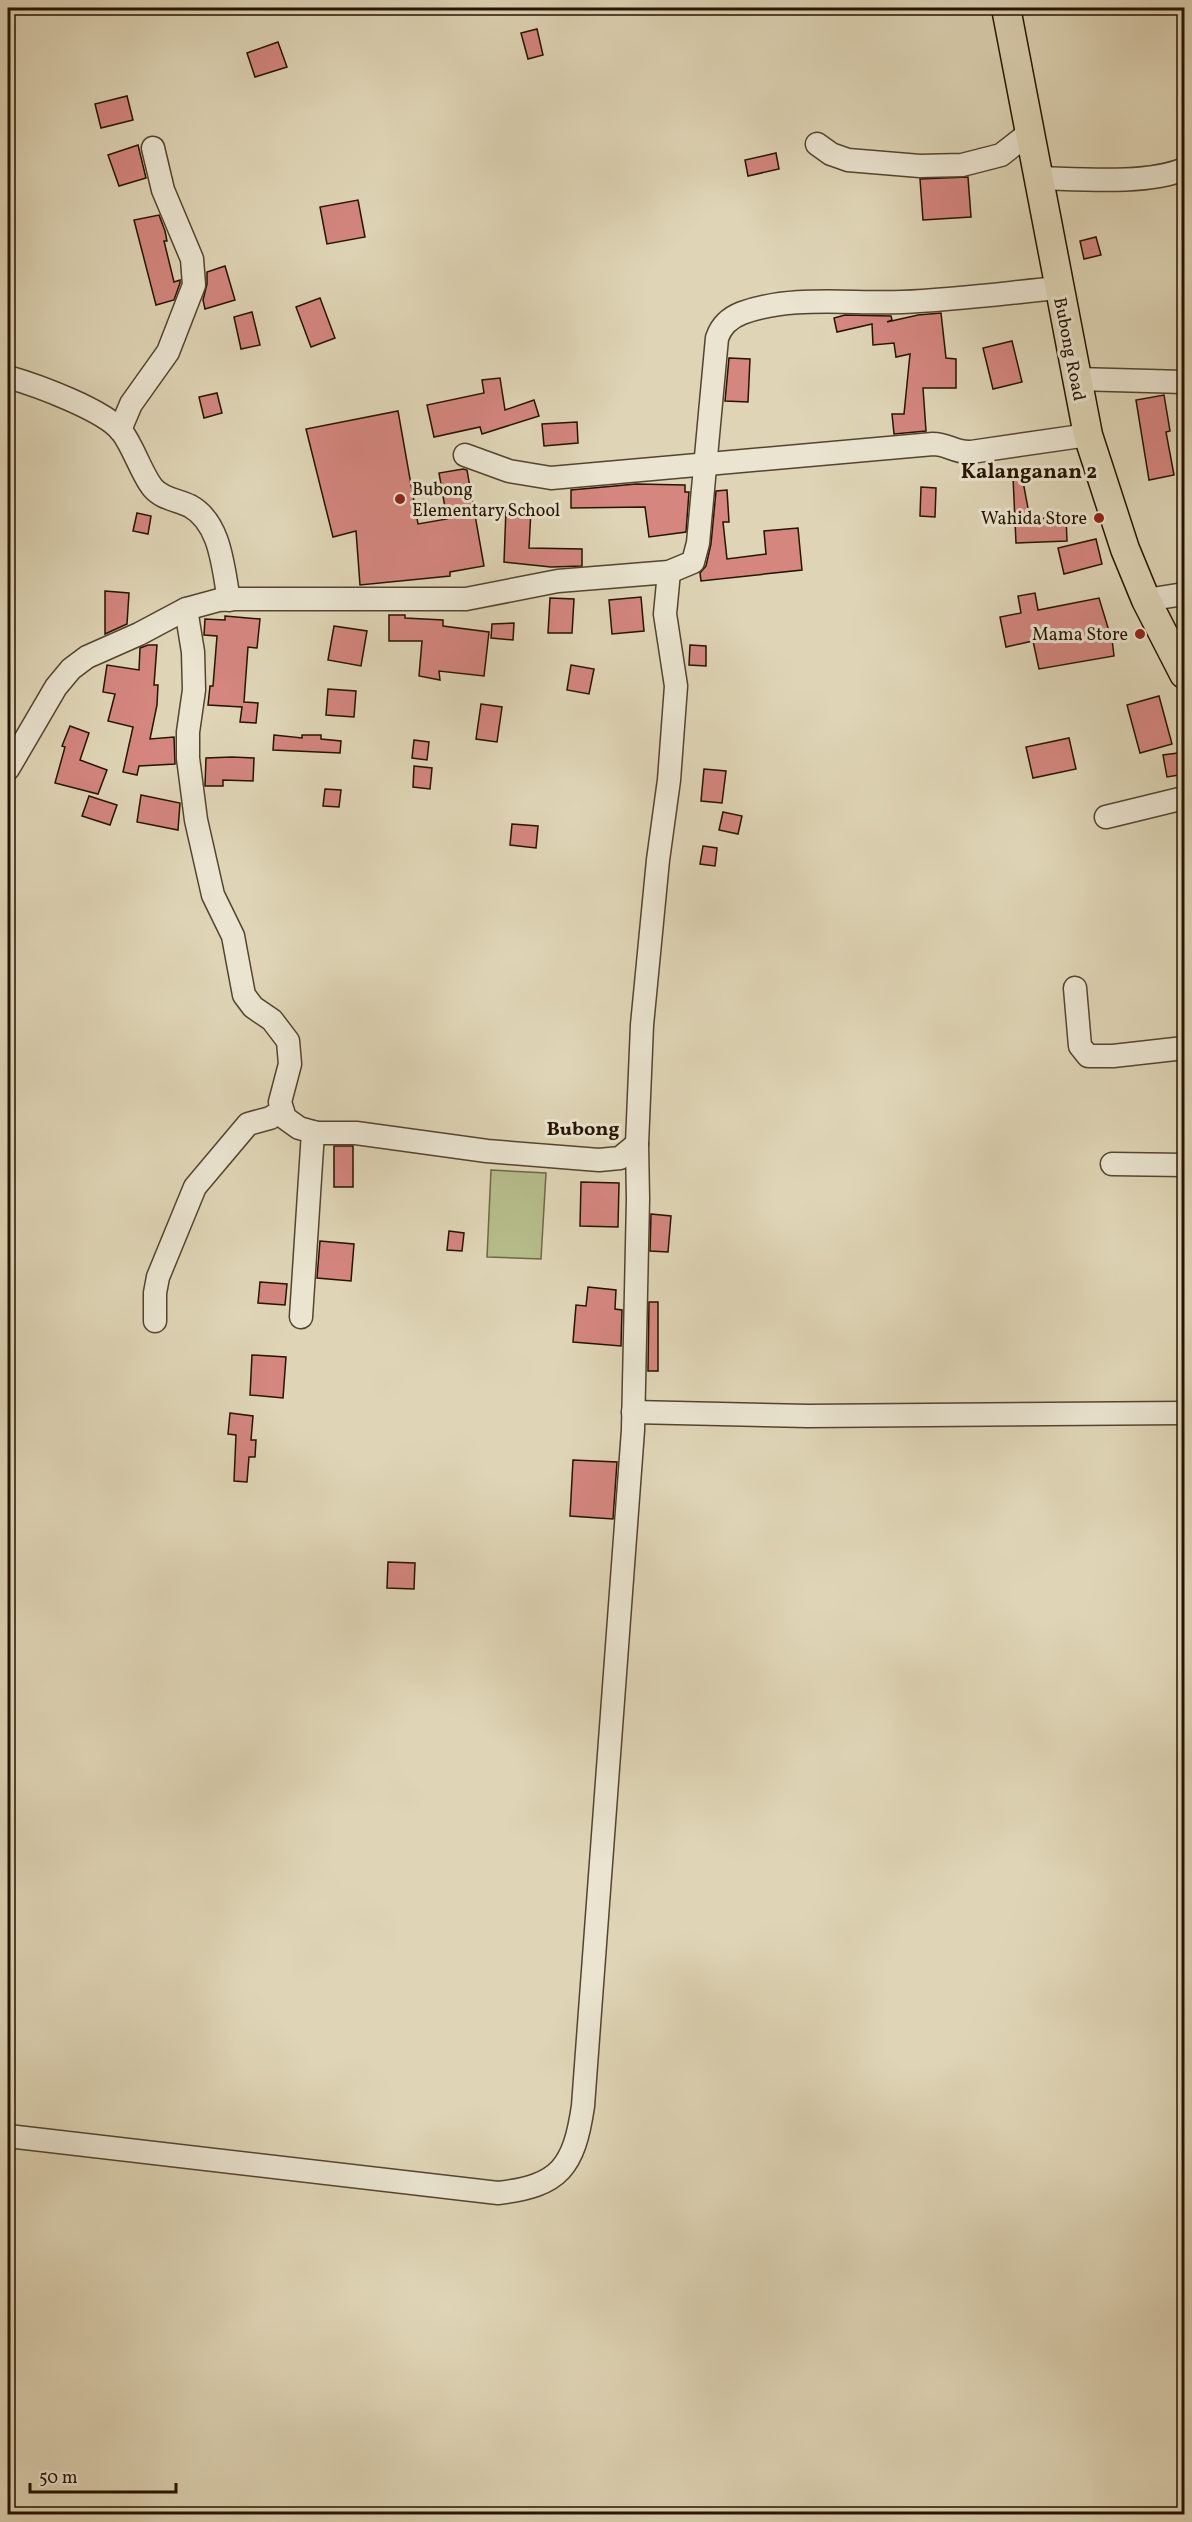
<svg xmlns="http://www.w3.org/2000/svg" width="1192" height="2522" font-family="Vollkorn,serif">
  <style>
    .grass { fill: #b6bc8b; stroke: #6e6846; stroke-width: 1.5 }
    .building { fill: #d4867f; stroke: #261300; stroke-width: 1.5 }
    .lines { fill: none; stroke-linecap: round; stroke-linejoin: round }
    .minor-casing { stroke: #54442e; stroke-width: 25 }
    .major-casing { stroke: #261300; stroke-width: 31 }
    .minor { stroke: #eae4d0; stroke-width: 22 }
    .major { stroke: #dfd5b6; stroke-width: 28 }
    .poi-dot { fill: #8f2418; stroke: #eae4d0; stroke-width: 2 }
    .labels { text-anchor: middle; stroke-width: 6; stroke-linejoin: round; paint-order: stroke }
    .street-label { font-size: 18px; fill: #261300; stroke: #eae4d0 }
    .poi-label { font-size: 18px; fill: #261300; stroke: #eae4d0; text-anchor: end }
    .neighbourhood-label { font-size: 20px; font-weight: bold; fill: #261300; stroke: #eae4d0 }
    .quarter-label { font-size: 21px; font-weight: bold; fill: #261300; stroke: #eae4d0 }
  </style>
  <rect width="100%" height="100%" fill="#dfd5b6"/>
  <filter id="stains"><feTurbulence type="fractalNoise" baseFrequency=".00333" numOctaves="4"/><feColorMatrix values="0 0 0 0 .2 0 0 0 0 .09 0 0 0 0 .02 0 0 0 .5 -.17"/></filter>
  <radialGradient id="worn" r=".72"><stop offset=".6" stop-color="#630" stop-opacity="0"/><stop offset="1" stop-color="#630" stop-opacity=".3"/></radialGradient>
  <polygon class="grass" points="491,1170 546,1173 541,1259 487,1257"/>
  <g class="building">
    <polygon points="537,29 543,55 528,59 521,33"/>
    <polygon points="278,42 287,67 255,77 247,53"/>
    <polygon points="127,96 133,120 101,128 95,104"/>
    <polygon points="138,145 146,178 119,186 108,155"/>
    <polygon points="776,153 779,169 748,176 745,160"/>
    <polygon points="968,177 971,217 923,220 920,179"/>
    <polygon points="358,200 365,237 327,244 320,207"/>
    <polygon points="159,215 165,231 167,241 164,241 174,282 180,280 180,283 174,300 156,305 134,220"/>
    <polygon points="1096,237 1101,255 1084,259 1080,241"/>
    <polygon points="225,266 235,300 205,309 203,300 207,284 207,272"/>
    <polygon points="320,298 335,338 311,347 296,307"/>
    <polygon points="252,312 260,345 241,349 234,317"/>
    <polygon points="941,313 946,358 956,359 956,388 923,388 926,431 894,434 892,414 904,414 910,354 896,357 894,343 873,345 872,324 837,332 834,318 845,315 891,316 892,320 887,322 918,315"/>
    <polygon points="1012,341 1022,382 993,389 983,348"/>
    <polygon points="729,358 750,359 748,402 725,401"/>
    <polygon points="500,378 505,410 534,400 539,416 482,434 480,427 434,437 427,405 484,393 482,380"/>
    <polygon points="217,393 222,413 204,418 199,397"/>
    <polygon points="1164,395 1170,431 1166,432 1174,475 1149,480 1136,400"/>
    <polygon points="398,411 418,524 447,519 439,473 463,469 467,470 484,566 450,572 450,576 360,585 356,531 333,537 306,429"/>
    <polygon points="577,422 578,443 544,446 542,424"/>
    <polygon points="1022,476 1030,519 1066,517 1067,541 1016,543 1013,477"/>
    <polygon points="636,484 685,485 685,492 689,492 686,532 649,537 645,507 571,508 571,490"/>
    <polygon points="921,487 936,488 935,517 920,516"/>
    <polygon points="727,490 729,522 723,522 727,559 766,554 764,531 798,528 802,570 701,581 700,573 706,566 711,544 716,491"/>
    <polygon points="506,509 531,510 529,548 582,549 582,566 551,567 504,562"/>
    <polygon points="137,513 151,516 148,534 133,531"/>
    <polygon points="1096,539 1102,564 1064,574 1058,548"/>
    <polygon points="105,591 129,593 127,624 105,634"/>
    <polygon points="1035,593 1038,610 1099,598 1109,631 1111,631 1114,656 1039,669 1033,641 1006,647 1000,617 1021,613 1018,596"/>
    <polygon points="641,597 644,631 612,634 609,600"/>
    <polygon points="550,598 574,599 572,633 548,633"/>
    <polygon points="389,615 405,615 405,618 443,620 443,626 489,632 484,676 439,671 440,680 419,676 422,641 389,641"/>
    <polygon points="225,616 260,619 257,648 248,647 244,702 258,703 256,723 240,722 242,707 208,705 210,686 213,686 217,636 204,635 205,619 225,620"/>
    <polygon points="514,623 513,640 491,638 492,624"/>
    <polygon points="334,626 367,631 361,666 328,660"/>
    <polygon points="148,645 157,645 154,685 158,685 157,705 150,739 174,737 175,764 139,766 137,775 123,772 133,727 108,721 115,694 103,692 107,665 139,670 140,648"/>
    <polygon points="690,645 706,646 706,666 689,665"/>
    <polygon points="571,665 594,669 589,694 567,690"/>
    <polygon points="328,689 356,691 354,717 326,715"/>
    <polygon points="1159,696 1172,744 1140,753 1127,705"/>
    <polygon points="481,704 502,707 497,742 476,739"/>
    <polygon points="70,726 89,733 80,760 107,770 98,794 55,783 65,747 62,746"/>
    <polygon points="274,735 302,738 302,735 321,735 321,739 341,741 340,753 273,750"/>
    <polygon points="1069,738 1076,769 1033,778 1026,747"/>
    <polygon points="414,740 429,742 427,760 412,758"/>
    <polygon points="1185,752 1185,774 1167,777 1163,755"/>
    <polygon points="232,757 254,758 253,781 223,780 223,786 205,786 206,758"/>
    <polygon points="414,766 432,768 430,789 413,787"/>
    <polygon points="704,769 726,771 722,803 701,801"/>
    <polygon points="325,789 341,790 339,807 323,806"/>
    <polygon points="141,795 180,803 178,830 137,822"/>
    <polygon points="89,796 117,805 110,825 82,816"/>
    <polygon points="723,812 742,816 738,834 719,830"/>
    <polygon points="512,824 538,826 536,848 510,845"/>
    <polygon points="703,846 717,848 715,866 700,864"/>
    <rect x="334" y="1146" width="19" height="41"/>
    <polygon points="581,1182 619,1183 618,1227 580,1226"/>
    <polygon points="651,1214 671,1216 668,1252 650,1251"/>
    <polygon points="449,1231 464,1233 462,1251 447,1250"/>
    <polygon points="320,1241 354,1244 351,1281 317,1278"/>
    <polygon points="260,1282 287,1284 285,1305 258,1303"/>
    <polygon points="588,1287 616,1290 615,1309 622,1310 621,1346 573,1342 576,1305 586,1306"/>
    <polygon points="649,1302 658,1302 658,1371 648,1371"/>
    <polygon points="252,1355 286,1357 283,1398 250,1395"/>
    <polygon points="230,1413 253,1416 251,1440 256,1440 255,1457 249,1457 247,1482 234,1481 236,1435 228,1434"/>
    <polygon points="573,1460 617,1462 613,1519 570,1516"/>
    <polygon points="388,1562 415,1563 414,1589 387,1588"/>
  </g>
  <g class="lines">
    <defs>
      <g id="minor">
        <polyline points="817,144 831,154 848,160 920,166 962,165 1001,155 1029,133"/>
        <path d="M1038 178C1079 179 1147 185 1184 169"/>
        <path d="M8 377C36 385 105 410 122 432 134 448 142 475 153 488 162 499 178 500 190 506 221 523 223 568 229 600"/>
        <polyline points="1077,379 1184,382"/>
        <polyline points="120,430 131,404 168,352 194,285 192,259 163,190 153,148"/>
        <path d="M465 455 509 471 551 478 933 444C948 444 955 453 971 452L1088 435"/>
        <polyline points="1146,600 1184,594"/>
        <polyline points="186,609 193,652 194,690 188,732 188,758 196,820 213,895 233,936 244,995 253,1007 272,1020 288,1041 290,1064 280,1102 285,1118 299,1128 317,1133 356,1133 487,1151 599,1160 620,1158 637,1144"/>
        <path d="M8 769 56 687 71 669 87 657 139 634 186 609 219 600 235 599H466L558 581 669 572 693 562 698 543 717 338C721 326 729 318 742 313 791 295 850 304 902 302 954 300 1006 293 1058 288"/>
        <polyline points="1106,817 1184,798"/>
        <polyline points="1075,988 1080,1046 1088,1056 1113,1056 1184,1048"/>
        <polyline points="1112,1164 1184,1165"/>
        <polyline points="301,1317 313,1132"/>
        <polyline points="155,1321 155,1293 158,1277 195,1187 248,1124 270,1118 282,1111"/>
        <polyline points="633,1412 808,1416 1184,1413"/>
        <path d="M8 2136 498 2193C560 2186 574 2167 583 2106L633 1430 638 1199 637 1144 642 1025 658 860 669 780 676 686 665 614 669 572"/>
      </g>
      <polyline id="major" points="1006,8 1088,435 1125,549 1146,600 1184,674"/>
    </defs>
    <use href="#minor" class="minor-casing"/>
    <use href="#major" class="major-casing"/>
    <use href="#minor" class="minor"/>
    <use href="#major" class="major"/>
  </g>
  <g class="poi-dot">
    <circle cx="400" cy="499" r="6"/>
    <circle cx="1099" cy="518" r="6"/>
    <circle cx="1140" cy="634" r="6"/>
  </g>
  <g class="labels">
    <g class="street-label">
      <text transform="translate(1070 349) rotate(79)" y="6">Bubong Road</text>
    </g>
    <g class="poi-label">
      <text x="412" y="495" text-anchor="start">Bubong<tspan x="412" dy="21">Elementary School</tspan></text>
      <text x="1087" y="524">Wahida Store</text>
      <text x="1128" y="640">Mama Store</text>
    </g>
    <g class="neighbourhood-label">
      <text x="583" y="1135">Bubong</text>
    </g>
    <g class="quarter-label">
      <text x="1029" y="478">Kalanganan 2</text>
    </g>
  </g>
  <rect width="1192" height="2522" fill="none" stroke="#dfd5b6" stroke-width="30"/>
  <rect x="9" y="9" width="1174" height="2504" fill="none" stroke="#261300" stroke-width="3"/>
  <rect x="15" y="15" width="1162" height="2492" fill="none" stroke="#261300" stroke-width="1.5"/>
  <path d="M30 2483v9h146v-9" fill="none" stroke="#261300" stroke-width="3"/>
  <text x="39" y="2483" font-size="18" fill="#261300" stroke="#eae4d0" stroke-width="4.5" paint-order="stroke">50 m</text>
  <rect width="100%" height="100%" filter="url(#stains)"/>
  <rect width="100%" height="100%" fill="url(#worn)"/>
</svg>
